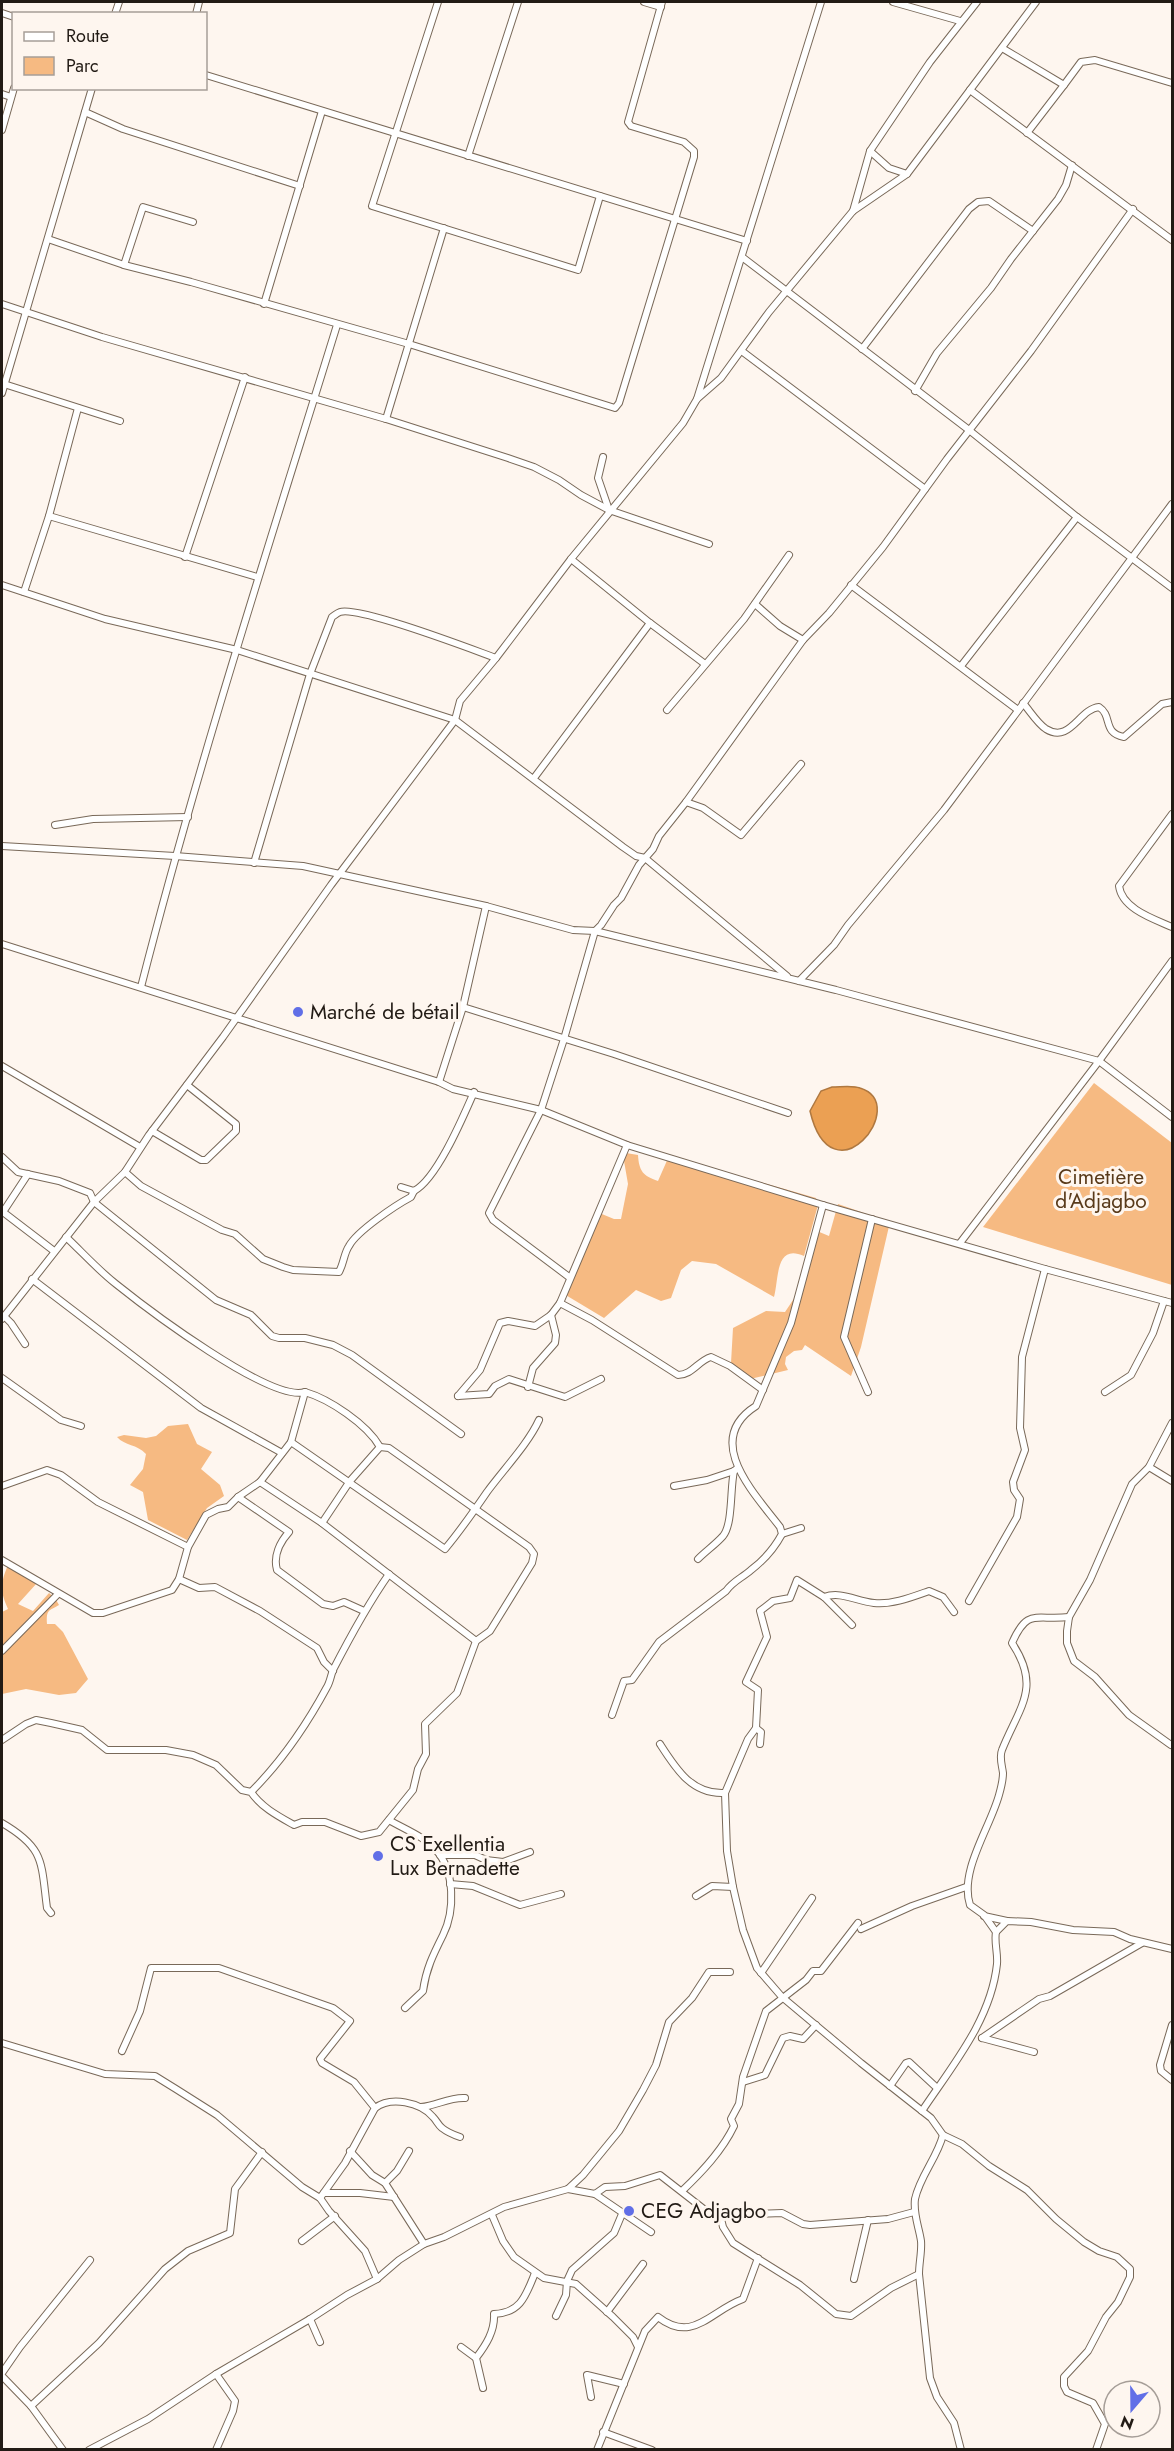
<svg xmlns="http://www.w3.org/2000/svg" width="1174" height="2451" font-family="Jost,sans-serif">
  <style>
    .green { fill: #f6ba82 }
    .water { fill: #eba053; stroke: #af7840; stroke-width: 1.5 }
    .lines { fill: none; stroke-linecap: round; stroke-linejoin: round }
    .street-casing { stroke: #796959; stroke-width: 8 }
    .street { stroke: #fff; stroke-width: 6 }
    .poi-dot { fill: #616fe7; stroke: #fef6ef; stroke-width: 2 }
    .labels { text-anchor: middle; stroke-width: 6; stroke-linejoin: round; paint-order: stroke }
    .poi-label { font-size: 21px; fill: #221b15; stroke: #fef6ef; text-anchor: start }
    .park-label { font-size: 21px; fill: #593a1a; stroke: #fef6ef }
  </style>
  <rect width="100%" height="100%" fill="#fef6ef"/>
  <g class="green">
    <polygon points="1094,1083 1172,1143 1172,1285 983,1227"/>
    <path d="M626 1153 638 1155C639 1171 643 1176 658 1181L669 1156 816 1198 818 1205 804 1256C775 1243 779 1279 774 1297L716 1264 692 1261 681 1270 671 1298 661 1301 636 1290 604 1318 564 1294 597 1212 614 1219H621L628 1184 624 1161Z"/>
    <polygon points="838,1204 890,1222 861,1347 851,1376 805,1345 802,1350 794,1351 786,1357 785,1364 788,1370 750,1379 731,1363 733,1328 766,1311 785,1312 799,1291 817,1231 829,1236"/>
    <path d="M188 1424 197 1444 212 1452 201 1469 220 1485 224 1496 207 1508 187 1540 148 1520 143 1492 130 1485 143 1469 146 1454C137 1444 125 1446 117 1437L124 1435 146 1438 156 1436 168 1426Z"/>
    <path d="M8 1565 37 1583 18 1604 33 1611 49 1593 55 1598 59 1605C49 1611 46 1609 47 1624H55L63 1632 88 1679 76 1693 59 1695 26 1689 2 1694V1612L8 1609C0 1591 0 1584 8 1565Z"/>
  </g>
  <path class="water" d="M832 1087C841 1087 852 1085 860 1088 912 1104 832 1204 810 1111L821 1091Z"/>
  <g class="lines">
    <defs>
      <g id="street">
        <polyline points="438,2 372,206 578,270 600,196"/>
        <polyline points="644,2 661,7"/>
        <polyline points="893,2 960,21"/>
        <polyline points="2,13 14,17"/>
        <polyline points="115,14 119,2"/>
        <polyline points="196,14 199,2"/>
        <polyline points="1002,48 1064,85 1081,62 1095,60 1172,83"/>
        <polyline points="206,75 747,241"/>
        <polyline points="970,90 1172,240"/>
        <polyline points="2,94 11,97"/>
        <polyline points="85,112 123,129 300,186"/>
        <polyline points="2,130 14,88"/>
        <polyline points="1027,133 1064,85"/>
        <polyline points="468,156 518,2"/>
        <polyline points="907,174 889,168 870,151 930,62 977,2"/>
        <polyline points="853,211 870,151"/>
        <polyline points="48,239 124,265 191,282 409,344 615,408 619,403 694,157 694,151 684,142 631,126 628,122 662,2"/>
        <polyline points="742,257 969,430 1077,517 1172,588"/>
        <polyline points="124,265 143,207 193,222"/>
        <polyline points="2,304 102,337 386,419 508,458 534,467 559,480 581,495 609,510 709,544"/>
        <polyline points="264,304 322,111"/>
        <polyline points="862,349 969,209 978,202 989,201 1033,231"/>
        <polyline points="743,352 925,489"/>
        <polyline points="4,384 120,421"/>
        <polyline points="915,391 937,353 991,288 1011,259 1058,199 1066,185 1072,165"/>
        <polyline points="2,393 92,88"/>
        <polyline points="697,399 821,2"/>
        <polyline points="386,419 444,228"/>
        <polyline points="603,457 598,478 609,510"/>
        <polyline points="49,516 257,577"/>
        <polyline points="185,557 245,377"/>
        <polyline points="571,559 650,623 705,664"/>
        <polyline points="2,585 105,619 237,650 455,720 623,847 636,856 645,858 787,976"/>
        <polyline points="851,585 1018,710"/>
        <polyline points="24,592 49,516 78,408"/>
        <polyline points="755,604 780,626 803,640"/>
        <polyline points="961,666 1077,517"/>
        <path d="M1023 703C1030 711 1037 723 1046 729 1070 744 1079 709 1099 707 1113 716 1102 733 1124 737L1162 704 1172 702"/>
        <polyline points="667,710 744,619 789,555"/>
        <polyline points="534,778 650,623"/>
        <polyline points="686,802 703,808 741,835 801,764"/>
        <path d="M1172 814 1119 886C1122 909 1154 919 1172 927"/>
        <polyline points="55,825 93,819 188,817"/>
        <polyline points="2,846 175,856 303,866 486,906 573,930 595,931 836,990 1099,1061 1172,1117"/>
        <path d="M254 863 310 674 332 617C335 615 337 613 340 612 359 606 471 649 496 658"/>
        <polyline points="2,944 439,1082 453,1089 541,1110 627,1145 823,1205 1045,1269 1172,1303"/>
        <polyline points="799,981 834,945 848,925 944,810 1172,504"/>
        <path d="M141 987C198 764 269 545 337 325"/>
        <polyline points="463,1007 614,1054 788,1113"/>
        <polyline points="2,1066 140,1147"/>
        <polyline points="439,1082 463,1007 486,906"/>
        <polyline points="152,1131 201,1160 206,1160 236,1131 236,1124 187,1085"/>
        <path d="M627 1145 560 1303 592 1320 678 1375C692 1375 698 1361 711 1357L730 1366 763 1390"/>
        <polyline points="2,1157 18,1172 59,1181 90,1193 94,1202 216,1300 251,1315 272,1336 279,1338 305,1338 333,1345 352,1355 461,1434"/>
        <path d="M125 1172 141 1186 222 1230 235 1234 263 1259 283 1267 293 1270 339 1272C344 1263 344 1253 349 1246 357 1231 396 1205 411 1197L414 1191"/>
        <polyline points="28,1174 3,1212 54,1251"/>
        <path d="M401 1187 414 1191C437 1179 463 1117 474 1092"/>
        <path d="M66 1237C82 1252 98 1270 116 1284 146 1308 271 1403 305 1392L291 1442"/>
        <polyline points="960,1243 1099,1061 1172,961"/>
        <polyline points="569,1277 493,1220 489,1213 541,1110 564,1039 595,931 601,925 614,905 621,898 639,865 653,849 659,836 686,802 803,640 829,613 883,547 947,459 1031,351 1133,209"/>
        <polyline points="32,1279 201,1408 282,1453"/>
        <polyline points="4,1316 11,1323 25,1344"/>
        <polyline points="2,1319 94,1202 125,1172 149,1135 223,1037 331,885 455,720 460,701 496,658 571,559 683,423 697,399 721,378 769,312 853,211 907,174 1036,2"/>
        <polyline points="2,1378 61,1420 81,1426"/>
        <polyline points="528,1387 533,1368 555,1343 556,1335 551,1315"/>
        <path d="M305 1392C329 1399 367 1424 380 1447"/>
        <polyline points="868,1392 844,1337 872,1219"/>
        <polyline points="1105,1392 1131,1375 1153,1333 1164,1301"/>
        <polyline points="458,1396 480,1370 500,1323 508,1321 535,1326 551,1315 560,1303"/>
        <polyline points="458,1396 489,1394 495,1386 509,1379 565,1397 601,1379"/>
        <polyline points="1149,1467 1172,1481"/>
        <polyline points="260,1482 322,1523 476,1641"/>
        <polyline points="2,1486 47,1470 61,1475 98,1502 188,1547"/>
        <polyline points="674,1486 707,1480 734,1471"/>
        <path d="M238 1497 289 1532C280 1542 273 1556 277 1570L323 1604 333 1606 344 1602 364 1611"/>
        <polyline points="782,1534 801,1528"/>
        <path d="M698 1559C706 1551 716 1544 723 1536 733 1524 730 1488 734 1471L738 1468"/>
        <path d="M2 1560 93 1613H103L172 1590 179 1579 188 1547 206 1515 218 1509 228 1507 238 1497 260 1482 291 1442 445 1549C460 1531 474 1511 487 1492 503 1470 528 1444 539 1420"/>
        <polyline points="179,1579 199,1588 215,1587 260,1611 317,1648 324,1662 333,1671"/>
        <path d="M824 1597C841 1591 856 1601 874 1603 892 1605 912 1597 929 1591L943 1597 954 1612"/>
        <polyline points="969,1601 1017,1517 1020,1499 1014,1490 1013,1482 1025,1450 1020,1428 1022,1357 1045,1269"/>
        <polyline points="852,1625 824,1597 797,1580 790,1598 773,1601 760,1611 767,1637 746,1682 758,1690 756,1728 748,1739 725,1793 727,1851 733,1887 743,1930 757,1968 782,1997 861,2063 931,2118 943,2135 962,2144 989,2166 1027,2190 1056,2219 1084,2242 1099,2251 1117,2257 1130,2269 1130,2277 1118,2302 1106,2317 1088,2351 1064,2377 1064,2386 1067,2392 1093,2403 1105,2424 1096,2450"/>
        <polyline points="2,1651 58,1594"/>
        <path d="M612 1715 624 1681 632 1680 659 1642 726 1591C733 1581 742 1578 751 1570 764 1560 774 1549 782 1534L780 1527C754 1493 702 1440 756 1406L791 1323 823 1205"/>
        <polyline points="756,1728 761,1732 760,1744"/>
        <path d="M2 1740 26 1724 36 1720 51 1723 82 1730 107 1750H166L193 1755 216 1765 242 1790 251 1792C261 1807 278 1816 294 1825L302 1822H325L361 1836 379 1832 413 1790 418 1769 426 1754 425 1724 457 1693 476 1641 490 1631 532 1563 534 1554 529 1547 389 1448 380 1447 350 1481 322 1523"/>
        <path d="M660 1744C676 1769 692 1795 725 1793"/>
        <polyline points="1171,1745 1129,1715 1095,1677 1074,1661 1067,1643 1067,1631 1069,1617 1090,1580 1132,1484 1149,1467 1172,1423"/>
        <path d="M251 1792C282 1761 306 1726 327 1687 330 1682 331 1675 333 1670 350 1637 368 1604 389 1574"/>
        <path d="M389 1820C404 1829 425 1837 436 1850 455 1871 455 1911 443 1935 433 1955 426 1969 423 1991L405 2008"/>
        <path d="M2 1823C45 1848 41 1862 47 1908L51 1913"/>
        <polyline points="440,1855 475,1855 486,1860 503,1862 530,1852"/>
        <polyline points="450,1884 473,1886 520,1905 561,1894"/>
        <polyline points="696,1896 712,1886 733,1887"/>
        <polyline points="984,1916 1007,1921"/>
        <polyline points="861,1929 912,1906 966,1887"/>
        <path d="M996 1932 984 1915 970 1905C959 1871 990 1828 999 1795 1001 1788 1003 1781 1003 1773 1002 1765 999 1757 1002 1750 1019 1707 1042 1688 1012 1643 1028 1607 1036 1621 1069 1617"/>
        <polyline points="761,1973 812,1898"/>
        <polyline points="1172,2025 1160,2065 1161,2071 1172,2080"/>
        <polyline points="982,2038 1039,1999 1050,1996 1142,1943"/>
        <polyline points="982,2038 1034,2052"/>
        <polyline points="2,2043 105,2074 155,2076 176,2089 217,2115 302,2187 320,2198 329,2211 365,2251 377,2279"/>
        <polyline points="122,2051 140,2011 151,1968 219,1968 333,2008 350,2021 320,2059 322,2063 354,2082 375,2108 345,2163 320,2198"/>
        <polyline points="743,2082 765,2075 783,2038 790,2036 803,2039 816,2025"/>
        <polyline points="890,2086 906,2063 909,2062 937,2088"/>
        <path d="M421 2107C436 2106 449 2097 465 2098"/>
        <path d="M375 2108C391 2096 420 2102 433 2117 437 2121 438 2125 442 2128 447 2132 454 2135 460 2137"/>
        <path d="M922 2111C952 2066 991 2020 997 1964 998 1953 994 1942 996 1932L1007 1921 1031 1922 1073 1930 1114 1932 1130 1939 1172 1949"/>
        <polyline points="350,2151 372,2175 385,2183 424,2244"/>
        <polyline points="385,2183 397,2171 409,2151"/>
        <polyline points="568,2189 595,2194 605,2187 625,2186 660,2175 705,2210 720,2215 782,2213 803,2224 810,2225 888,2219 914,2212"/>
        <path d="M682 2191C702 2172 722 2151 734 2126L731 2119 739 2104 743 2077 766 2011 806 1980 813 1971H821L858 1923"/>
        <polyline points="324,2193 360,2193 394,2197"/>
        <polyline points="595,2194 651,2232"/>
        <polyline points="492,2215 503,2241 514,2257 544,2278 576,2284 613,2317 633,2337 638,2347"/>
        <path d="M720 2215 723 2227 733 2243 800 2285 836 2314 851 2316 891 2288 919 2274C919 2263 922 2251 921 2241 919 2227 913 2214 915 2199 920 2176 937 2158 943 2135"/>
        <polyline points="302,2241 335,2216"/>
        <polyline points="919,2274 930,2378 937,2397 954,2423 961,2450"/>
        <polyline points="854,2279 868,2220"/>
        <polyline points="607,2312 643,2264"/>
        <polyline points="556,2316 566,2295 567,2281 572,2270 614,2233 622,2214"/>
        <polyline points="310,2319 320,2342"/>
        <polyline points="461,2347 476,2358"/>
        <polyline points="2,2373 20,2347 90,2260"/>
        <polyline points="2,2376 31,2406 63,2450"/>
        <path d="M483 2388 476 2358C486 2345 495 2331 494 2314 521 2313 526 2295 535 2273"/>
        <polyline points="591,2397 587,2375 624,2384"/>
        <polyline points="31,2406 99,2343 165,2269 188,2251 230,2233 235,2189 262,2152"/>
        <polyline points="603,2432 652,2450"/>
        <polyline points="89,2450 148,2419 216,2374 310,2319 347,2295 377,2279 399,2260 424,2244 444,2237 504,2207 568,2189 583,2175 619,2131 643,2090 656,2065 669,2022 692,1998 709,1972 730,1972"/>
        <polyline points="216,2450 233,2411 235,2401 216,2374"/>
        <path d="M597 2450 645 2331 658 2317C693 2344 710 2311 743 2299L758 2258"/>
      </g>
    </defs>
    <use href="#street" class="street-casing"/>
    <use href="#street" class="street"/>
  </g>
  <g class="poi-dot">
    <circle cx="298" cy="1012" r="6"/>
    <circle cx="378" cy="1856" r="6"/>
    <circle cx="629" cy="2211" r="6"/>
  </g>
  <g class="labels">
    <g class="poi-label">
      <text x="310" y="1019">Marché de bétail</text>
      <text x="390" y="1851">CS Exellentia<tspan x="390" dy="24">Lux Bernadette</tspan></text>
      <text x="641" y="2218">CEG Adjagbo</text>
    </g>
    <g class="park-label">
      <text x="1101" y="1184">Cimetière<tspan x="1101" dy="24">d'Adjagbo</tspan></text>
    </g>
  </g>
  <rect width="1174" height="2451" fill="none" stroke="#221b15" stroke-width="6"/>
  <rect x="12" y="12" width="195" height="78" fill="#fef6ef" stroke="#a69e98" stroke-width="1.5"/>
  <rect x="24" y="32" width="30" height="9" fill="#ffffff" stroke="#a69e98" stroke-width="1.5"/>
  <text x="66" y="42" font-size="18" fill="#221b15">Route</text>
  <rect x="24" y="57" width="30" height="18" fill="#f6ba82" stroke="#a69e98" stroke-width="1.5"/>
  <text x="66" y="72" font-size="18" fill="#221b15">Parc</text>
  <g transform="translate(1132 2409) rotate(200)"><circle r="28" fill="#fef6ef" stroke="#a69e98" stroke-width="1.5"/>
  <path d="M0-4.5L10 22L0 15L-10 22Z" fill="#616fe7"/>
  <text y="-9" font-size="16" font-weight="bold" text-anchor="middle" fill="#221b15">N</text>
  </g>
</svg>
